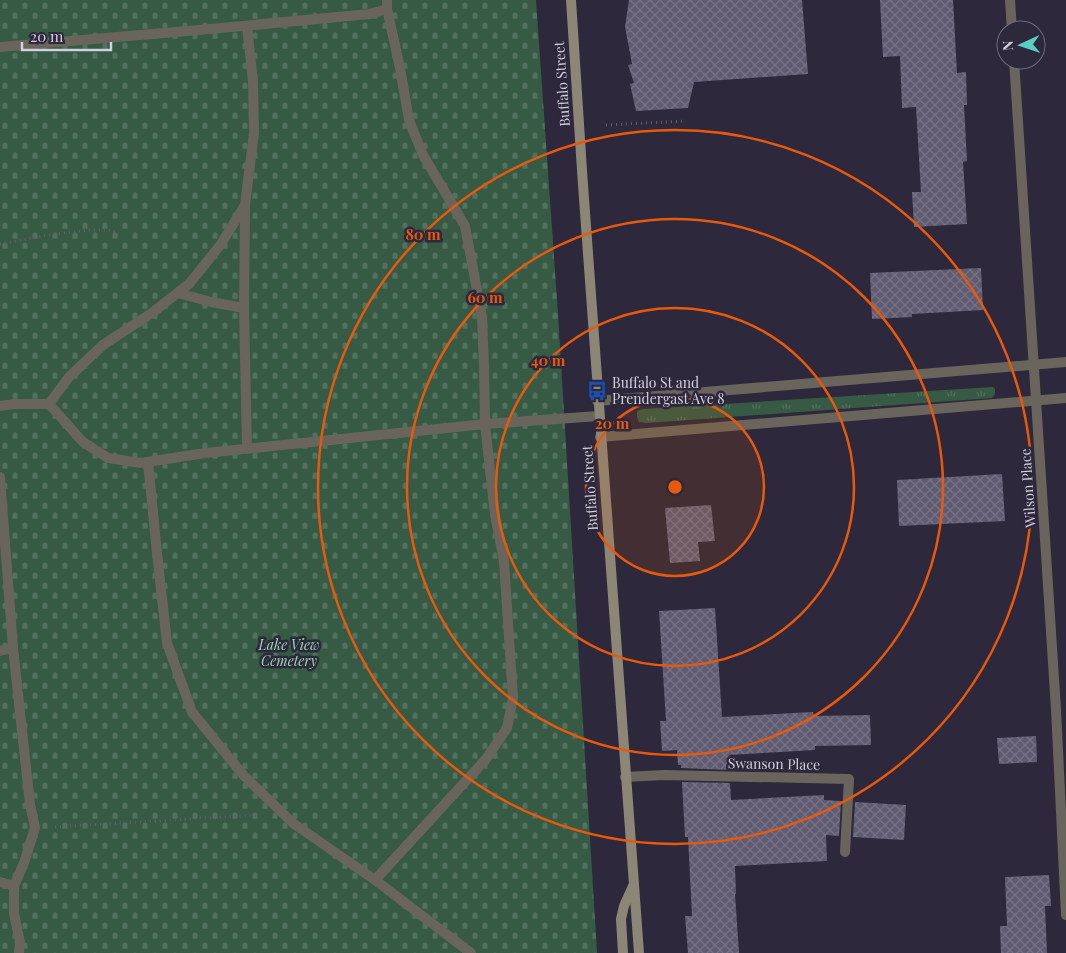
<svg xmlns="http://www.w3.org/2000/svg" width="1066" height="953" font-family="'Playfair Display',serif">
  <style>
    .grass { fill: url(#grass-tufts) }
    .cemetery { fill: url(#cemetery-stones) }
    .building { fill: url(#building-cross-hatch) }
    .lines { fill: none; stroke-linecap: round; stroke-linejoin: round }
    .path { stroke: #635f70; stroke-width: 3; stroke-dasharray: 1 4; stroke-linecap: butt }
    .lane { stroke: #69655c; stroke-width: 10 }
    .street { stroke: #69655c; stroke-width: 10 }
    .secondary { stroke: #8c8676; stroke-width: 10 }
    .ring { fill: none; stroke: #e8590c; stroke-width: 2.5 }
    .labels { text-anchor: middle; stroke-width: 5; stroke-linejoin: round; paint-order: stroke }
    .street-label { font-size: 14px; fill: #d3d0dd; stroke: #2d283b }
    .poi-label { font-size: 14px; fill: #d3d0dd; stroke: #2d283b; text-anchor: start }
    .park-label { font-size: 14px; font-style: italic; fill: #98dab1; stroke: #2d283b }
    .centre { fill: #e8590c; stroke: #2d283b; stroke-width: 2.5 }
    .ring-label { font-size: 15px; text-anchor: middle; font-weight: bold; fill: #e8590c; stroke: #2d283b; stroke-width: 5; stroke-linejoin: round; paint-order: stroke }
  </style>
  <defs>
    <pattern id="grass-tufts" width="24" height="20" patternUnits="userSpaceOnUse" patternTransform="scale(1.25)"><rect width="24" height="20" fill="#365a44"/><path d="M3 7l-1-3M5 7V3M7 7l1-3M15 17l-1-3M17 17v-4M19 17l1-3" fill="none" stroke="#52715f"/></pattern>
    <pattern id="cemetery-stones" width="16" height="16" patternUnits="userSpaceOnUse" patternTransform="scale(1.25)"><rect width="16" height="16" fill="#365a44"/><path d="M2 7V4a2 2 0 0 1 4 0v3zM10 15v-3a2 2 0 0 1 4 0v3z" fill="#52715f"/></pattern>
    <pattern id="building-cross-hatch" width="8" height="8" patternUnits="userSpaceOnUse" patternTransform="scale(1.25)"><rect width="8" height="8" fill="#605b71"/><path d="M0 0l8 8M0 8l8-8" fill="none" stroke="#767285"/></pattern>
  </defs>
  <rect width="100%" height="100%" fill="#2d283b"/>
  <polygon class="grass" points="993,387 995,389 995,394 992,398 647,423 639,422 637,417 637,412 639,410 644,409"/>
  <polygon class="cemetery" points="0,0 536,0 558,314 597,953 0,953"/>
  <g class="building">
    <polygon points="629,0 802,0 808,74 694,82 688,108 636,111 630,84 634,83 628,65 632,64 625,27"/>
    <polygon points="880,0 953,0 957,73 966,72 967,105 964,105 967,161 963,162 967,224 914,227 912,192 921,192 916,107 902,108 900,56 883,57"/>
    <polygon points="981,268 983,310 912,314 912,317 872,319 870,273"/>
    <polygon points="1002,474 1005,521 899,526 897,480"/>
    <polygon points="711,505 715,541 698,542 700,561 670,563 665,508"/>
    <polygon points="715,608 722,717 813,712 814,716 870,715 871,745 815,746 815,750 729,755 730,770 681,768 681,765 678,765 677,750 662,751 660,721 666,721 659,611"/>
    <polygon points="1036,736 1037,762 999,764 997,738"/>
    <polygon points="682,782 730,783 731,800 824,795 824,800 841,801 839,836 826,835 827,861 735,866 736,894 735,894 739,953 688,953 685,916 692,916 688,837 685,837"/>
    <polygon points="855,802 906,805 904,840 853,837"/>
    <polygon points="1049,875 1051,906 1045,906 1047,953 1001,953 1000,926 1007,926 1005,877"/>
  </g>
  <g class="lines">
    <g class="path">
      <polyline points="606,125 686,121"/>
      <polyline points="0,244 50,235 89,230 112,230 118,235"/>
      <polyline points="55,827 256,815"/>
    </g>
    <g class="lane">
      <polyline points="387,9 400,68 409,120 423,155 465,226 482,317 484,366 485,424 599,416"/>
      <polyline points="0,47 199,30 370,14 387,9 387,0"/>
      <polyline points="245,206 244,308 247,449"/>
      <polyline points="178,293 211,302 244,308"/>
      <polyline points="49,404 69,377 103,345 152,313 190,283 221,244 245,205 254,133 253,82 247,26"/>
      <polyline points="0,406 14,404 49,404 83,442 108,458 141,463 205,453 485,424 495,515 504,561 510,653 513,698 507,728 486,759 375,880"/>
      <polyline points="148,462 157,553 167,643 192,712 244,776 294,824 375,880 471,953"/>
      <polyline points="0,477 13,648 30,804 35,828 24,863 14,886 0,882"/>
      <polyline points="0,651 13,648"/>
      <polyline points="14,886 14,913 20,943 19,953"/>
    </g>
    <g class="street">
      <polyline points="1010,0 1012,30"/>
      <polyline points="1014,60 1056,709 1066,915"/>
      <polyline points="597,401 1066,362"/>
      <polyline points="600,437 1066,398"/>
      <polyline points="625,777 664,775 849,779 845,852"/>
    </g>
    <g class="secondary">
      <path d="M571 0C591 318 614 636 639 953"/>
      <polyline points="623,953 621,919 624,906 633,886"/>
    </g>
  </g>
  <circle cx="675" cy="487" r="89" fill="#e8590c" fill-opacity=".12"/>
  <g class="ring">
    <circle cx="675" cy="487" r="89"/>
    <circle cx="675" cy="487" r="179"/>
    <circle cx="675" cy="487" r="268"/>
    <circle cx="675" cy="487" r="357"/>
  </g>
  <defs>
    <symbol id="bus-bare" viewBox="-9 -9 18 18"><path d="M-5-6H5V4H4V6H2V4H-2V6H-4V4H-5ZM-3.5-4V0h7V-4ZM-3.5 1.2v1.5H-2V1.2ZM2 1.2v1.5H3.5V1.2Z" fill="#1a4fb4" stroke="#2d283b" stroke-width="2.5" paint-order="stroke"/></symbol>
  </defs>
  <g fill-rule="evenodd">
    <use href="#bus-bare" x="583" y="377" width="28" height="28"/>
  </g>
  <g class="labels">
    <g class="street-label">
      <text transform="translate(562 84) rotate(-94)" y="5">Buffalo Street</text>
      <text transform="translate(590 488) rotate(-94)" y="5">Buffalo Street</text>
      <text transform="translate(1028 488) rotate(-94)" y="5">Wilson Place</text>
      <text transform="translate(774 764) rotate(1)" y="5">Swanson Place</text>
    </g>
    <g class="poi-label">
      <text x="612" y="388">Buffalo St and<tspan x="612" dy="16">Prendergast Ave 8</tspan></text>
    </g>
    <g class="park-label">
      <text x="289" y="650">Lake View<tspan x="289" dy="16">Cemetery</tspan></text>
    </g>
  </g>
  <circle cx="675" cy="487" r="8" class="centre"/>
  <g class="ring-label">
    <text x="423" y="240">80 m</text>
    <text x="485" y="303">60 m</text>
    <text x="548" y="366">40 m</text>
    <text x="612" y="429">20 m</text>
  </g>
  <g transform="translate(1021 45) rotate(267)"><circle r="24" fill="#2d283b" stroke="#6f6b7c"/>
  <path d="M0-4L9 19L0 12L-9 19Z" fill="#57cec1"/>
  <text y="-8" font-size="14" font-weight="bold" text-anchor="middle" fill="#d3d0dd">N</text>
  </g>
  <path d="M22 42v8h89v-8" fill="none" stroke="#d3d0dd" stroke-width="2.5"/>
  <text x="30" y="42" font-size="15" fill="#d3d0dd" stroke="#2d283b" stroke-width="4" paint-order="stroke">20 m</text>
</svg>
